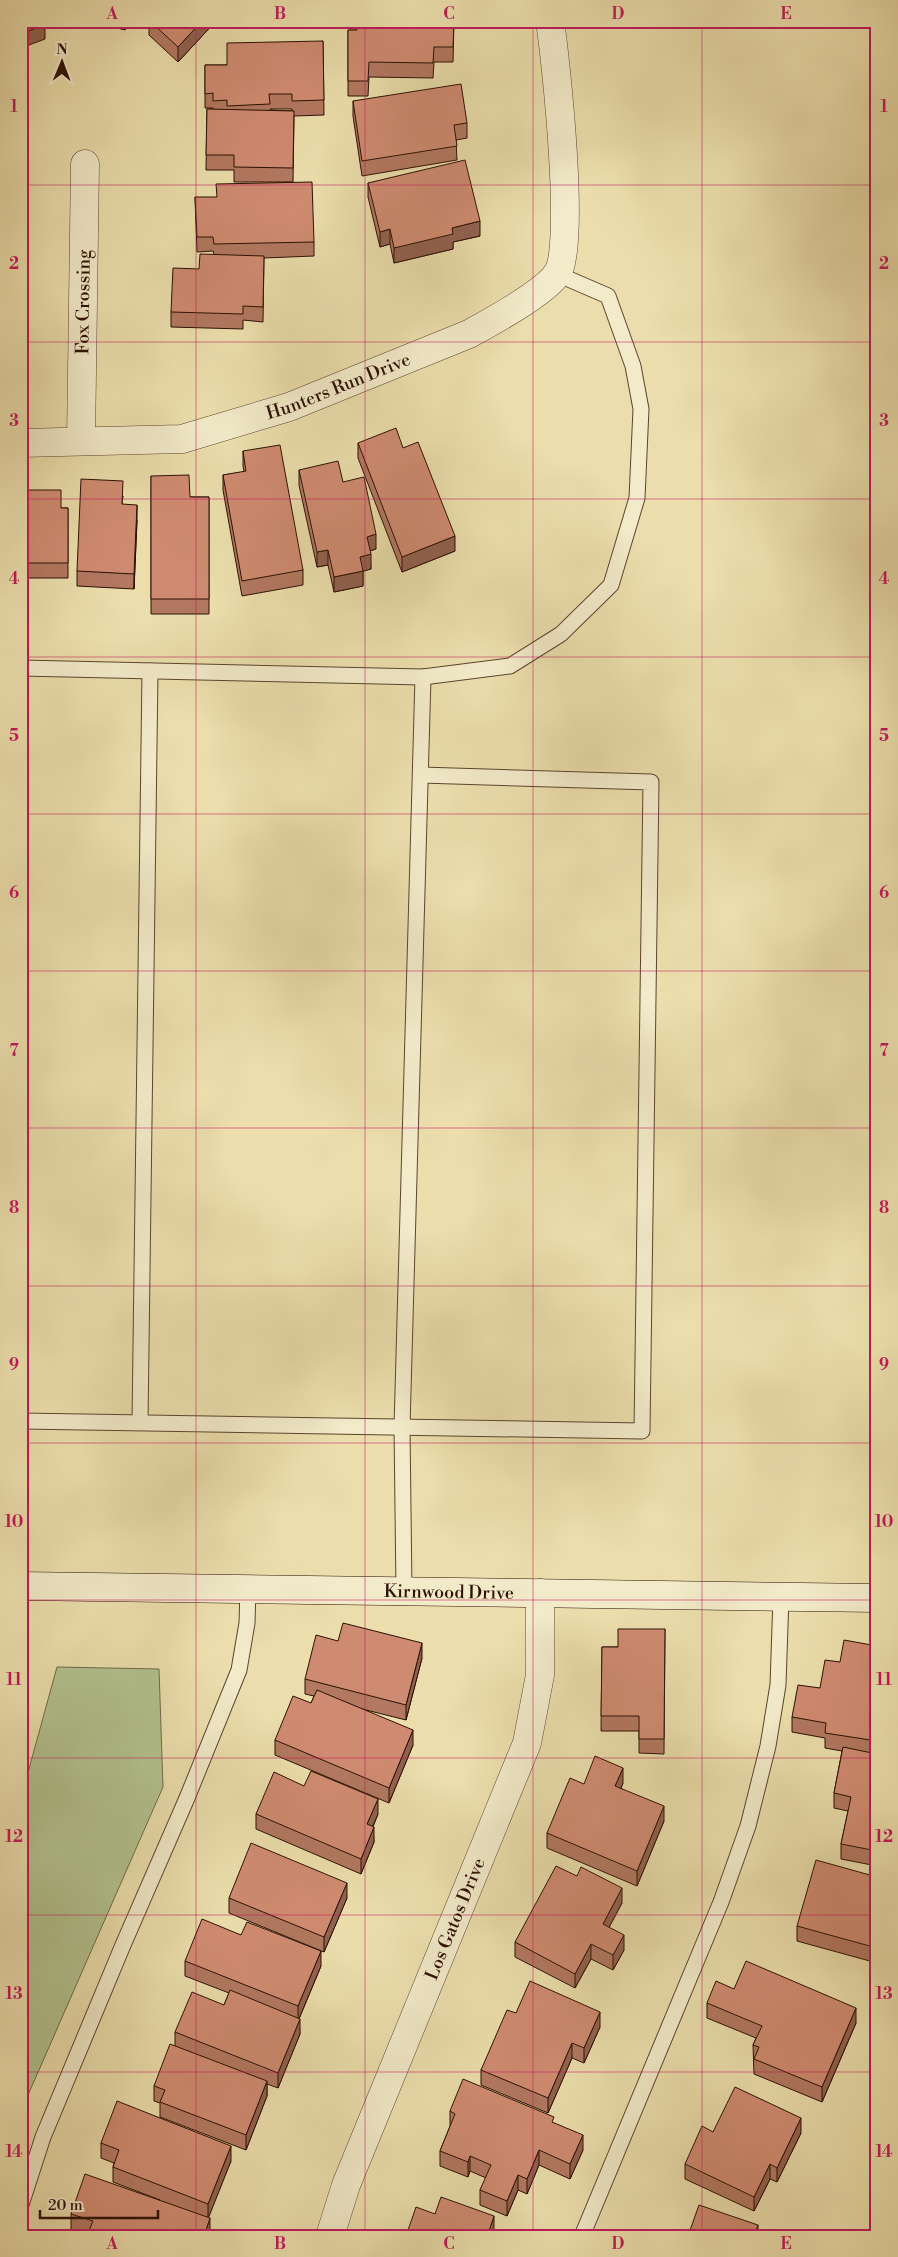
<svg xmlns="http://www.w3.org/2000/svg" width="898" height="2257" font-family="'Libre Bodoni',serif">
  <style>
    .green { fill: #b2c28e; stroke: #6f6948 }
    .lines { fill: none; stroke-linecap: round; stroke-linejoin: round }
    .lane-casing { stroke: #5c442d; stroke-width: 17 }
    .street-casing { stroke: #5c442d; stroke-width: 29 }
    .secondary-casing { stroke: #2c1003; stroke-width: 29 }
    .lane { stroke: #f2eac9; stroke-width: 15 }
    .street { stroke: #f2eac9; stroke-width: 28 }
    .secondary { stroke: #f2eac9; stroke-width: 28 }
    .wall { fill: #b27861; stroke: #2c1003; fill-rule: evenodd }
    .shaded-wall { fill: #91614f; stroke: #2c1003 }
    .building { fill: #cf8b71; stroke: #2c1003 }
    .grid { fill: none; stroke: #c2185b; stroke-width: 1; stroke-opacity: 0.55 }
    .labels { text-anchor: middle; stroke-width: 5; stroke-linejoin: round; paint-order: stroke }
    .street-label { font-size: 18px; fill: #2c1003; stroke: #f2eac9 }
    .neatline { fill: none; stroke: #c2185b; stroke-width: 2 }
    .grid-label { font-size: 16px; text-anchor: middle; font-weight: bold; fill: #c2185b }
  </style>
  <rect width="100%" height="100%" fill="#ebdeac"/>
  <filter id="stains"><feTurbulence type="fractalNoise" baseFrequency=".004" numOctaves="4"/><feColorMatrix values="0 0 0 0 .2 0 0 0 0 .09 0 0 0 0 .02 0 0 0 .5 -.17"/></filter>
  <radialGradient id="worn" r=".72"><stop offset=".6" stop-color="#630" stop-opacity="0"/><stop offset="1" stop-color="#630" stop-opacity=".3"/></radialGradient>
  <polygon class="green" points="57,1667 159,1669 163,1787 21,2111 21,1798"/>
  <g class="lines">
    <defs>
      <g id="lane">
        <polyline points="21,668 423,677 510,666 561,634 611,585 637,498 641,409 633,366 608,296 557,274"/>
        <polyline points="21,1421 642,1431 651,782 421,775"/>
        <polyline points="140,1422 150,671"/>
        <polyline points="404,1591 402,1427 423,677"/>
        <polyline points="21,2205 43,2137 123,1945 187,1798 239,1670 247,1623 248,1589"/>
        <polyline points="582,2236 721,1902 748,1826 768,1746 778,1685 781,1597"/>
      </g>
      <g id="street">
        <path id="s1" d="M81 441 85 164"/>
        <path id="s2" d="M21 443 182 439 289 407 469 334C491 322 544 293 557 274 576 247 556 62 550 21"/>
        <path id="s3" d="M330 2236 346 2185 527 1743 540 1675V1593"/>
      </g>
      <g id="secondary">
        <path id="s4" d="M21 1586 877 1598"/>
      </g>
    </defs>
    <use href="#lane" class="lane-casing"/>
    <use href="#street" class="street-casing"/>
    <use href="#secondary" class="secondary-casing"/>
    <use href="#lane" class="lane"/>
    <use href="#street" class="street"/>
    <use href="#secondary" class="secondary"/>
  </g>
  <g class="wall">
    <polygon points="88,21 127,21 125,30"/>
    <polygon points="149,21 216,21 178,62 149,35"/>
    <polygon points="454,21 453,62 434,62 433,78 369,77 368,96 348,96 348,30 357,30"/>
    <path d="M323 41 324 115 294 116 293 182H234V170H206L207 109H213V108H205V65H227ZM270 109H292V111L270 110Z"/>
    <polygon points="353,101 467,123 467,138 456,140 457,160 362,176 353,116"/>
    <polygon points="368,183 480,236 453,242 453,249 394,263 390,244 380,247 368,197"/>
    <polygon points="195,197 314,242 314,256 264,258 263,322 243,320 243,329 171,327 171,312 214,254 213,251 197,252"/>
    <polygon points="358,443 403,448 455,551 402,572 358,458"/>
    <polygon points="243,451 303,570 303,585 242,596 223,490 223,475 244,472 243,466"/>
    <polygon points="299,470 343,482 376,549 370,551 371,569 363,571 363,586 334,592 328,565 317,567 299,485"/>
    <polygon points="151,476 190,497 209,497 209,614 151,614"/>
    <polygon points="21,490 61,508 68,508 68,578 21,578"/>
    <polygon points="123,496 122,504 137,520 134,589 77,586 77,571"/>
    <polygon points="665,1629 664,1754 639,1753 639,1731 601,1731 602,1647 618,1647"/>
    <polygon points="338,1641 422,1658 406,1720 362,1709 413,1745 389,1803 275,1755 275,1740 311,1703 314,1696 305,1694 305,1679"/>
    <polygon points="877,1646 877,1866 841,1859 841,1844 848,1811 834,1808 834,1793 842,1751 825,1748 825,1738 792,1732 792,1717 820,1688 840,1662"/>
    <polygon points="623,1783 621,1788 664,1821 637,1886 547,1848 547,1833 584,1784"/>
    <polygon points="304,1786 378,1814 373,1827 374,1842 361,1874 256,1829 256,1814"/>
    <polygon points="877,1877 877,1963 797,1941 797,1926"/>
    <polygon points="229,1898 347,1898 324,1952 229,1913"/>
    <polygon points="622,1903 609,1927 624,1950 613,1970 591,1959 575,1988 515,1957 515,1942"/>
    <polygon points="241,1935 321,1966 299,2019 300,2034 278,2088 267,2084 267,2096 246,2150 160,2117 160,2103 154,2101 154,2086 175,2046 175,2032 224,2005 229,1993 185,1976 185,1961"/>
    <polygon points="734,1989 856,2023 822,2102 754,2074 753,2045 756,2038 707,2018 707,2003"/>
    <polygon points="516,2013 600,2027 584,2063 572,2058 548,2113 481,2085 481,2070"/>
    <polygon points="450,2111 554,2123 583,2150 570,2179 539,2165 527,2194 518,2190 507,2216 480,2205 480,2190 486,2178 470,2171 468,2177 440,2166 440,2151 450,2126"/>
    <polygon points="713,2132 801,2133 777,2182 770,2179 754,2211 685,2179 685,2164"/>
    <polygon points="101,2143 231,2161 208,2217 210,2233 209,2236 87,2236 88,2234 71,2229 71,2214 160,2200 113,2182 113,2167 114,2163 101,2158"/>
  </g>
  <g class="shaded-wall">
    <polygon points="125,21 127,21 125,30"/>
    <polygon points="202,21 216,21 178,62 178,47"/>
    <polygon points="45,24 45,39 21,48 21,34"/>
    <polygon points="480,221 480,236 453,242 453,249 394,263 394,248 452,228"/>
    <polygon points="390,229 390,244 380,247 380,232"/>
    <polygon points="137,505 137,520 134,589 134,574"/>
    <polygon points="376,534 376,549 367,552 367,537"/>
    <polygon points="455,536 455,551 402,572 402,557"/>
    <polygon points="328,550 328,565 317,567 317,552"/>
    <polygon points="371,554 371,569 360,572 360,557"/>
    <polygon points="363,571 363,586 334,592 334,577"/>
    <polygon points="422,1643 422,1658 406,1720 406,1705"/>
    <polygon points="413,1730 413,1745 389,1803 389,1788"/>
    <polygon points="623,1768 623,1783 615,1801 615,1786"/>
    <polygon points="378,1799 378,1814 367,1839 367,1824"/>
    <polygon points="664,1806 664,1821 637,1886 637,1871"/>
    <polygon points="374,1827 374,1842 361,1874 361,1859"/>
    <polygon points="347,1883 347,1898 324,1952 324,1937"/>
    <polygon points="622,1888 622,1903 603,1939 603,1924"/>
    <polygon points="624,1935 624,1950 613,1970 613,1955"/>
    <polygon points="591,1944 591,1959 575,1988 575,1974"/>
    <polygon points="321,1951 321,1966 298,2021 298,2006"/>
    <polygon points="856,2008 856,2023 822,2102 822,2087"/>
    <polygon points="600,2012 600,2027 584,2063 584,2048"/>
    <polygon points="300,2019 300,2034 278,2088 278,2073"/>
    <polygon points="572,2043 572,2058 548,2113 548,2098"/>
    <polygon points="267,2081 267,2096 246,2150 246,2135"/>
    <polygon points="801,2118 801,2133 777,2182 777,2168"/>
    <polygon points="583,2135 583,2150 570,2179 570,2164"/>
    <polygon points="231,2146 231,2161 208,2219 208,2204"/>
    <polygon points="539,2150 539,2165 527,2194 527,2179"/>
    <polygon points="470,2156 470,2171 468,2177 468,2162"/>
    <polygon points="770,2164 770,2179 754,2211 754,2197"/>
    <polygon points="518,2175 518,2190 507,2216 507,2201"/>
    <polygon points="494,2216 494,2230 492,2236 489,2231"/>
    <polygon points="210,2218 210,2233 209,2236 204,2236"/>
    <polygon points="758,2225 758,2236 754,2236"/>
  </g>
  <g class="building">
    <polygon points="21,21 44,21 45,24 21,34"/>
    <polygon points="150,21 202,21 178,47"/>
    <polygon points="357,21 454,21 453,47 434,47 433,63 369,62 368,81 348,81 348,30 357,30"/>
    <polygon points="323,41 324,100 292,101 292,94 269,94 270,104 227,106 227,100 213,101 213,93 205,94 205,65 227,65 227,43"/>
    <polygon points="461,84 467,123 454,125 457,146 362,161 353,101"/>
    <polygon points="207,109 294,111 293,168 234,167 234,155 206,155"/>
    <polygon points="465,160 480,221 452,228 453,234 394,248 390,229 380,232 368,183"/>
    <polygon points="312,182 314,242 214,244 213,237 197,237 195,197 217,197 216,184"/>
    <polygon points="200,254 264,256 263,307 243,306 243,314 171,312 173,268 199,269"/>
    <polygon points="396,428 403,448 418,442 455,536 402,557 358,443"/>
    <polygon points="280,445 303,570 242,581 223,475 246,471 243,451"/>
    <polygon points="338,461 343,482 364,477 376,534 367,537 371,554 360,557 363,571 334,577 328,550 317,552 299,470"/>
    <polygon points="189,475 190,497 209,497 209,599 151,599 151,476"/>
    <polygon points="81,479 123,481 122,504 137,505 134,574 77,571"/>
    <polygon points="21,490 61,490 61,508 68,508 68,563 21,563"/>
    <polygon points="343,1623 422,1643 406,1705 305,1679 316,1635 338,1641"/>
    <polygon points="618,1629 665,1629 664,1739 639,1739 639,1716 601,1716 602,1647 618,1647"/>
    <polygon points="844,1640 877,1646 877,1741 825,1733 826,1723 792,1717 798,1685 820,1688 825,1660 840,1662"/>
    <polygon points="317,1690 413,1730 389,1788 275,1740 293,1696 311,1703"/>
    <polygon points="843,1747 877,1754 877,1851 841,1844 851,1797 834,1793"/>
    <polygon points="595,1756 623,1768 615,1786 664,1806 637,1871 547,1833 570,1778 584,1784"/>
    <polygon points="311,1771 378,1799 367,1824 374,1827 361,1859 256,1814 274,1772 304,1786"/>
    <polygon points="251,1843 347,1883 324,1937 229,1898"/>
    <polygon points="816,1860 877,1877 877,1948 797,1926"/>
    <polygon points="556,1866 577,1876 581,1867 622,1888 603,1924 624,1935 613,1955 591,1944 575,1974 515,1942"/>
    <polygon points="202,1919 241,1935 247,1922 321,1951 298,2006 185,1961"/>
    <polygon points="746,1961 856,2008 822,2087 754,2059 759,2047 753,2045 762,2026 707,2003 716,1981 734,1989"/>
    <polygon points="530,1981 600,2012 584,2048 572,2043 548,2098 481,2070 507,2010 516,2013"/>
    <polygon points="230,1990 300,2019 278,2073 175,2032 192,1992 224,2005"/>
    <polygon points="170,2044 267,2081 246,2135 160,2102 165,2090 154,2086"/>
    <polygon points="463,2079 554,2117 552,2122 583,2135 570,2164 539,2150 527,2179 518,2175 507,2201 480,2190 491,2165 470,2156 468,2162 440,2151 455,2114 450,2111"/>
    <polygon points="735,2087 801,2118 777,2168 770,2164 754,2197 685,2164 702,2126 713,2132"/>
    <polygon points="117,2101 231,2146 208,2204 113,2167 119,2150 101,2143"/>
    <polygon points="85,2174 210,2218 204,2236 87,2236 93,2221 71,2214"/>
    <polygon points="441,2197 494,2216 489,2231 495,2233 494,2236 406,2236 416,2207 435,2214"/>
    <polygon points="699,2205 758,2225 754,2236 688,2236"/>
  </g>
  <path class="grid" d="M196 21V2236M365 21V2236M533 21V2236M702 21V2236M21 185H877M21 342H877M21 499H877M21 657H877M21 814H877M21 971H877M21 1128H877M21 1286H877M21 1443H877M21 1600H877M21 1758H877M21 1915H877M21 2072H877"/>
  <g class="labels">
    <g class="street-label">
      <text dy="6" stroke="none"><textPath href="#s1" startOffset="139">Fox Crossing</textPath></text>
      <text dy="6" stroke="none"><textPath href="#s2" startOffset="326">Hunters Run Drive</textPath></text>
      <text dy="6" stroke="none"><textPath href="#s4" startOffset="428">Kirnwood Drive</textPath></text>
      <text dy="6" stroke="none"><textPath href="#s3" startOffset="341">Los Gatos Drive</textPath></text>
    </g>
  </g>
  <rect width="898" height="2257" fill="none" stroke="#ebdeac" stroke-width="55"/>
  <g transform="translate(62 62) rotate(1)" stroke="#f2eac9" stroke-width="4" paint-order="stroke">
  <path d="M0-4L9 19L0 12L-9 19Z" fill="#2c1003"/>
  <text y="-8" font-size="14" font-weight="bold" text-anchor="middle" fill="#2c1003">N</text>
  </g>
  <path d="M40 2210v8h118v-8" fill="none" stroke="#2c1003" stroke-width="2.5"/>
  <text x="48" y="2210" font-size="15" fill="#2c1003" stroke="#f2eac9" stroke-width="4" paint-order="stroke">20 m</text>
  <rect x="28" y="28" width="842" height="2202" class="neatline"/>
  <g class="grid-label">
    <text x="112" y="19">A</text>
    <text x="280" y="19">B</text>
    <text x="449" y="19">C</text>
    <text x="618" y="19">D</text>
    <text x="786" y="19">E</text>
    <text x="14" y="112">1</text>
    <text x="884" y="112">1</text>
    <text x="14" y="269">2</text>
    <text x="884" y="269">2</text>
    <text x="14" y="426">3</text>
    <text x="884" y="426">3</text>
    <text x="14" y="584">4</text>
    <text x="884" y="584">4</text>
    <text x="14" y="741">5</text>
    <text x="884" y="741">5</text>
    <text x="14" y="898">6</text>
    <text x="884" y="898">6</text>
    <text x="14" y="1056">7</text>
    <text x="884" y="1056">7</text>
    <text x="14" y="1213">8</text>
    <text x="884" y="1213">8</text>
    <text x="14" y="1370">9</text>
    <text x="884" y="1370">9</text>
    <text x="14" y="1527">10</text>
    <text x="884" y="1527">10</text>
    <text x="14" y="1685">11</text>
    <text x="884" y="1685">11</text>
    <text x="14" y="1842">12</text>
    <text x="884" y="1842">12</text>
    <text x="14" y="1999">13</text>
    <text x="884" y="1999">13</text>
    <text x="14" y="2157">14</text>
    <text x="884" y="2157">14</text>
    <text x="112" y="2249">A</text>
    <text x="280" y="2249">B</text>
    <text x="449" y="2249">C</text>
    <text x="618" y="2249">D</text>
    <text x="786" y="2249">E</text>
  </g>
  <rect width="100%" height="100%" filter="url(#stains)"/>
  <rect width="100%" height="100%" fill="url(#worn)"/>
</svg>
